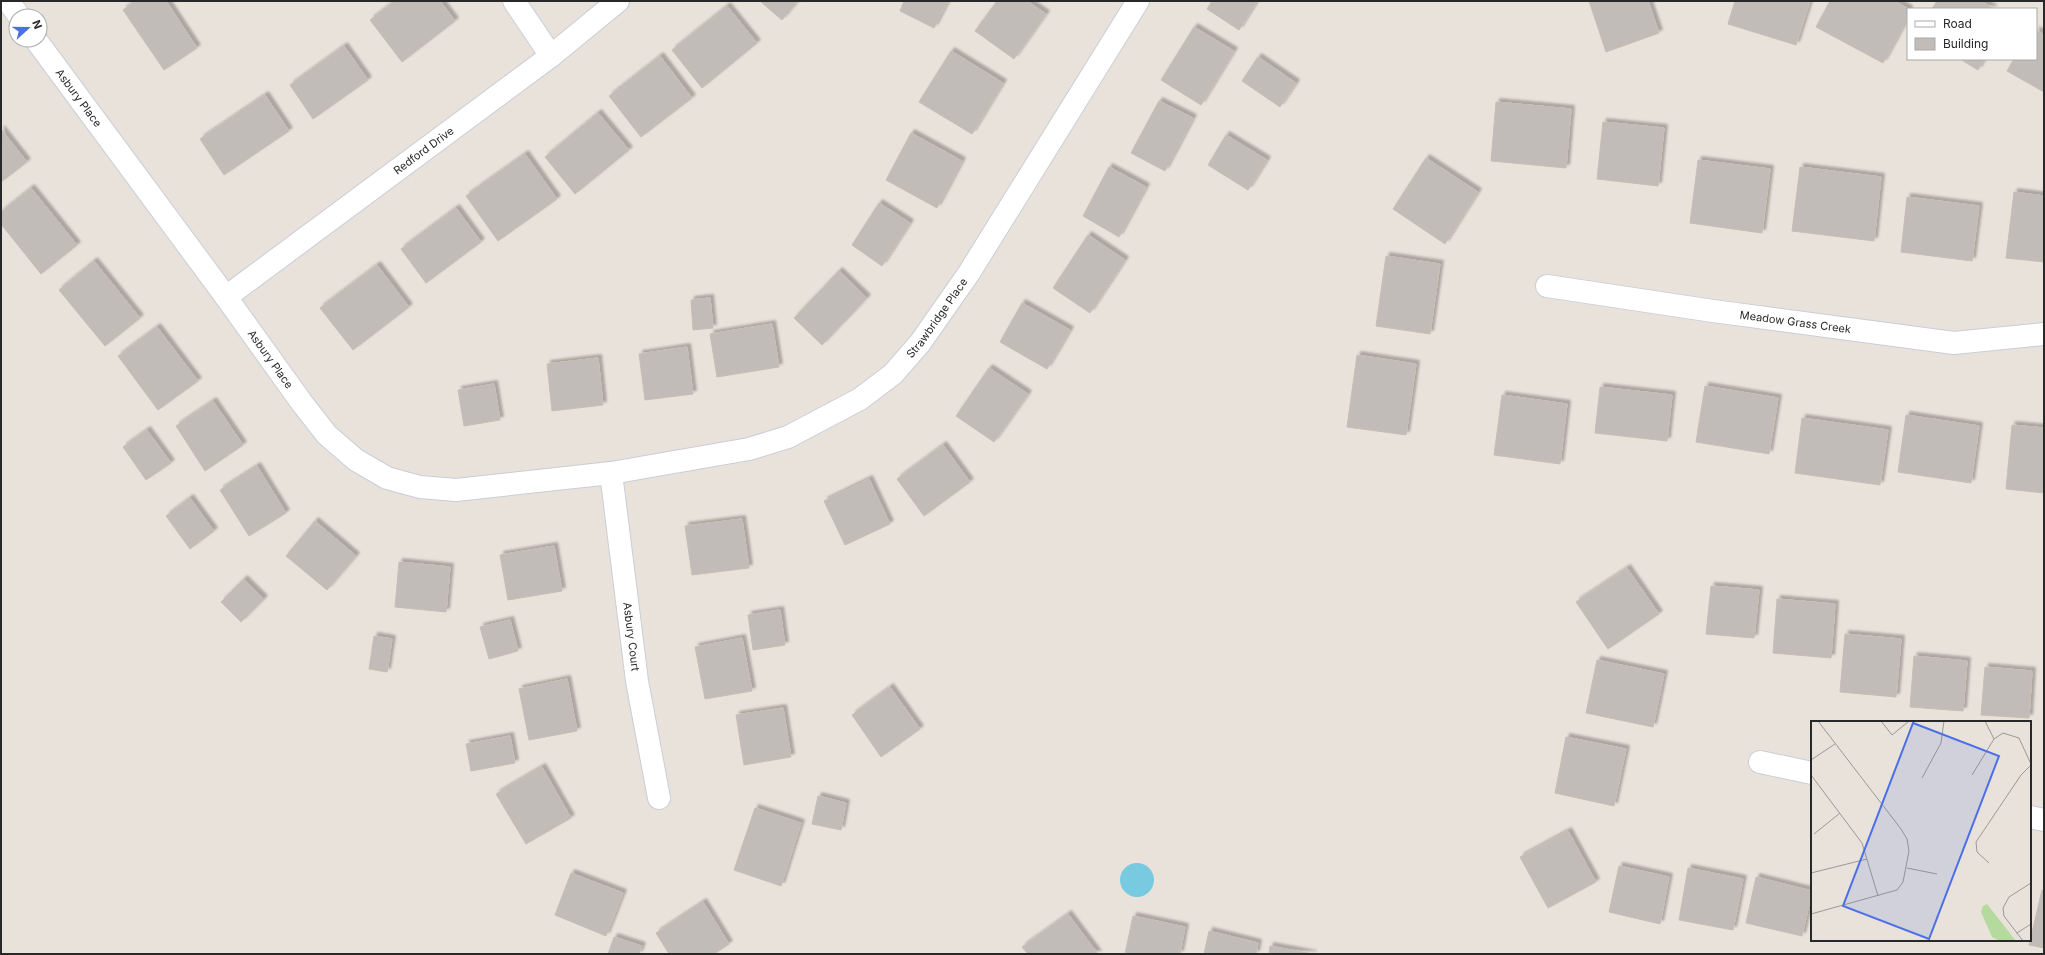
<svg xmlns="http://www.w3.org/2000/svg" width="2045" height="955" font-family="Inter,sans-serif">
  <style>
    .water { fill: #78cae1 }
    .building { fill: #c1bcb8; stroke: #c4beb5; filter: url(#shadow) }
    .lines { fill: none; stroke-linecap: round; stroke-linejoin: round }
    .street-casing { stroke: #cacdd9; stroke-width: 24 }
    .street { stroke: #fff; stroke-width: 22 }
    .labels { text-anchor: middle; stroke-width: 3; stroke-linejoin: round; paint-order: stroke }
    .street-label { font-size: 11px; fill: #282828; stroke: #fff }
    .inset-road { fill: none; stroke: #9c9893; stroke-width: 1 }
    .view { fill: #4b6fe6; fill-opacity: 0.15; stroke: #4b6fe6; stroke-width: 2 }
    .inset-edge { fill: none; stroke: #282828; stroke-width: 2 }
  </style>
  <defs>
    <filter id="shadow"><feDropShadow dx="3.5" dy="-3.5" stdDeviation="1" flood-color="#0004"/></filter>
  </defs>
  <rect width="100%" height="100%" fill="#e9e2db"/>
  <circle class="water" cx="1137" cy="880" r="17"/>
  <g class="building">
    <polygon points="135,1 166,1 197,48 164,70 123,10"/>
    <polygon points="395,1 440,1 455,21 402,62 370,20"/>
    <polygon points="760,1 798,1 782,20"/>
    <polygon points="904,1 948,1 934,28 900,11"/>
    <polygon points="997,1 1027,1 1046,14 1014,59 975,31"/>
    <polygon points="1212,1 1257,1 1239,30 1207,9"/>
    <polygon points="1589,1 1648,1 1659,33 1606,52"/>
    <polygon points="1735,1 1810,1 1796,45 1728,24"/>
    <polygon points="1830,1 1894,1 1909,9 1908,17 1883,63 1816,27"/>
    <polygon points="1937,1 1981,1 1994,9 1932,9"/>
    <polygon points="727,6 757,43 702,88 672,50"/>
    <polygon points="1194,27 1234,51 1201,105 1161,80"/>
    <polygon points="2036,30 2044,35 2044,92 2007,71 2014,59 2036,59"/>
    <polygon points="344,46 368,80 313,119 290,85"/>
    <polygon points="951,51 1003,83 972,134 919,102"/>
    <polygon points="660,56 692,98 641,137 609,96"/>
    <polygon points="1258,57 1296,83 1280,107 1242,81"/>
    <polygon points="1960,59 1984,59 1978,70"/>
    <polygon points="265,95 289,131 224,175 200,139"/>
    <polygon points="1159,101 1193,118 1165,171 1131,153"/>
    <polygon points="1496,102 1571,109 1566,168 1491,161"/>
    <polygon points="598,113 629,150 575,194 545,157"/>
    <polygon points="1603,122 1664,128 1658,186 1597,179"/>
    <polygon points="1,129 27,162 1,182"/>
    <polygon points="911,133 962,161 937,208 886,180"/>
    <polygon points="1226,135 1267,160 1248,190 1208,165"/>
    <polygon points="525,154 557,199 498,241 466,196"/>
    <polygon points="1426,158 1478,192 1445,244 1393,209"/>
    <polygon points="1698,160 1770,169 1762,233 1690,223"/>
    <polygon points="1109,167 1146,187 1119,237 1083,216"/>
    <polygon points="1800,167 1881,177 1874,241 1792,231"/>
    <polygon points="31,188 77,245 41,274 1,224 1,212"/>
    <polygon points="2014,192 2044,196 2044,262 2006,258"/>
    <polygon points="1907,197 1979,206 1972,261 1901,252"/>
    <polygon points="879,203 910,223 882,266 852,245"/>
    <polygon points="456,208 481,242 426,283 401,249"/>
    <polygon points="1088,235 1125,260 1090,313 1053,288"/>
    <polygon points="1386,256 1440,264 1430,334 1376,326"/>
    <polygon points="94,261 140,318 105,346 59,290"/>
    <polygon points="377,265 409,307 353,350 320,308"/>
    <polygon points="839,271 867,298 822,345 794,318"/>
    <polygon points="710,298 713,328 693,330 691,300"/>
    <polygon points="1022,303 1070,330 1047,369 1000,342"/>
    <polygon points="772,324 779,367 717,377 710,334"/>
    <polygon points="157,327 198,381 158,410 118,356"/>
    <polygon points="687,347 693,394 645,400 639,354"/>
    <polygon points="1357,355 1416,364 1406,435 1347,427"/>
    <polygon points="598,358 603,405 552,411 547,364"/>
    <polygon points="989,368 1028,394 994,442 956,416"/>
    <polygon points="494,384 500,420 464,426 458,390"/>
    <polygon points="1705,386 1778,398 1769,454 1696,442"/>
    <polygon points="1600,387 1672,395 1667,441 1595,433"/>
    <polygon points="1502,395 1567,404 1560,464 1494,455"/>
    <polygon points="213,401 243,445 205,471 176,426"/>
    <polygon points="1906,415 1979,426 1971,483 1898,472"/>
    <polygon points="1802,418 1888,430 1880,485 1795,473"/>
    <polygon points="2012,425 2044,428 2044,493 2006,489"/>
    <polygon points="147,430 171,463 146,480 123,447"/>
    <polygon points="943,445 970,482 924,516 897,479"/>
    <polygon points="257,466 286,513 249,536 220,490"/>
    <polygon points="869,479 890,524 845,545 824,501"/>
    <polygon points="190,498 214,531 190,549 166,516"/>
    <polygon points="742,519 749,568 692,575 685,526"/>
    <polygon points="315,521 356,556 327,590 286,556"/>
    <polygon points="554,546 562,591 508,600 500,555"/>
    <polygon points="399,562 450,567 446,612 395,607"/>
    <polygon points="1627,568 1659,614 1608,649 1576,602"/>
    <polygon points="244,579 264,599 241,622 221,602"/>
    <polygon points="1711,586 1759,590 1754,638 1706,634"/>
    <polygon points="1777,599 1835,604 1831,658 1773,653"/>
    <polygon points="780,610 785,645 753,650 748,615"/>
    <polygon points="510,620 518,651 489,659 480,627"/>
    <polygon points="1845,634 1901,639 1896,697 1840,692"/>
    <polygon points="374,636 392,639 387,672 369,669"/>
    <polygon points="742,638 752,691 705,699 695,647"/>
    <polygon points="1914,656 1967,661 1963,711 1910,707"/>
    <polygon points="1597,660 1664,674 1653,727 1586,713"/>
    <polygon points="1985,667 2032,671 2029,718 1981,715"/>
    <polygon points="567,679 577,731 529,740 519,689"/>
    <polygon points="890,687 920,729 881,757 852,715"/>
    <polygon points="783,708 791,757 744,765 736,715"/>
    <polygon points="510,736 515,763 471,771 466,744"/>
    <polygon points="1566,737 1626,749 1614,806 1555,793"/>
    <polygon points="542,767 571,818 526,844 496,794"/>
    <polygon points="818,796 846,803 841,830 812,824"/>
    <polygon points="755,808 801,823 781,886 734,870"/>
    <polygon points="1568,831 1596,882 1548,908 1520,857"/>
    <polygon points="1619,866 1669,877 1660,924 1609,912"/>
    <polygon points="1688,868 1743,879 1733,930 1679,920"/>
    <polygon points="571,873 623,893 606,936 555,915"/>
    <polygon points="1756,877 1812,891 1802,936 1746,923"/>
    <polygon points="2042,890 2044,891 2044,948 2029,945"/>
    <polygon points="703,902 729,944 714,954 669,954 656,933"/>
    <polygon points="1068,914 1098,954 1028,954 1022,947"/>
    <polygon points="1133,916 1185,927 1180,954 1125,954"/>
    <polygon points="1209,931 1258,943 1256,954 1204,954"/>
    <polygon points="614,937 642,946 639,954 608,954"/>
    <polygon points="1270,946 1313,954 1269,954"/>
  </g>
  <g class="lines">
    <defs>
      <g id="street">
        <polyline points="8,1 19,16"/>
        <polyline points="514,1 551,56"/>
        <path id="s1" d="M36 40 226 297 302 403 327 435 356 460 387 478 420 487 456 490 611 473 749 449 788 437 860 399 893 374 920 343 969 273 1138 1"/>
        <path id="s2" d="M1547 286 1713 311 1954 343 2044 334"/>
        <path id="s3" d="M226 297 551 56 618 1"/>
        <path id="s4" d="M611 473 637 681 659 798"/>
        <polyline points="1760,762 1812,773"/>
        <polyline points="2030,817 2044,820"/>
      </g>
    </defs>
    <use href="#street" class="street-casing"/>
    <use href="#street" class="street"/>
  </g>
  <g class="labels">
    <g class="street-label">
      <text dy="4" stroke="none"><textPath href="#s1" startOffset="72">Asbury Place</textPath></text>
      <text dy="4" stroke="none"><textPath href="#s3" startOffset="246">Redford Drive</textPath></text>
      <text dy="4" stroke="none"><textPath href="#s1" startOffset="1166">Strawbridge Place</textPath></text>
      <text dy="4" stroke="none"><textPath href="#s2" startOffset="251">Meadow Grass Creek</textPath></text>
      <text dy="4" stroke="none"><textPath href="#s1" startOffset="396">Asbury Place</textPath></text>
      <text dy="4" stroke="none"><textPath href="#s4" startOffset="165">Asbury Court</textPath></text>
    </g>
  </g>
  <g transform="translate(1811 721)">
    <rect width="220" height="220" fill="#e9e2db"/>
    <path d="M176 183 205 220H189L181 216 170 191 172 185Z" fill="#b5da9d"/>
    <path class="inset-road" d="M70 0 81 14 98 0M174 0 183 18M0 39 24 23M0 54 51 122 67 175M161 54 183 18 192 12 208 17 220 43M111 57 130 22 133 0M3 113 29 92M178 142 166 131 165 121 210 54 220 44M96 147 126 153M0 152 56 138M0 193 86 169 92 161 98 130 96 118 90 108 7 0M206 212 220 203M212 220 193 195 192 187 198 176 220 162"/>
    <path class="view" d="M102 2 188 35 118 218 32 185Z"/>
    <rect width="220" height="220" class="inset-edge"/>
  </g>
  <rect width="2045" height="955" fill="none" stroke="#282828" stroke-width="4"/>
  <rect x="1907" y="8" width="130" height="52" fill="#ffffff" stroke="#a9a9a9"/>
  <rect x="1915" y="21" width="20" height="6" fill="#ffffff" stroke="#a9a9a9"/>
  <text x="1943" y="28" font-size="12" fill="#282828">Road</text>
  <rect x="1915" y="38" width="20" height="12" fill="#c1bcb8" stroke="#a9a9a9"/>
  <text x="1943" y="48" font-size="12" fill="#282828">Building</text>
  <g transform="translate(28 28) rotate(69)"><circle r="19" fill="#ffffff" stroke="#a9a9a9"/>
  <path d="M0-3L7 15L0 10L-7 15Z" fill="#4b6fe6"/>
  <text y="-6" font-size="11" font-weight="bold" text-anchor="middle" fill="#282828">N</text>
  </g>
</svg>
